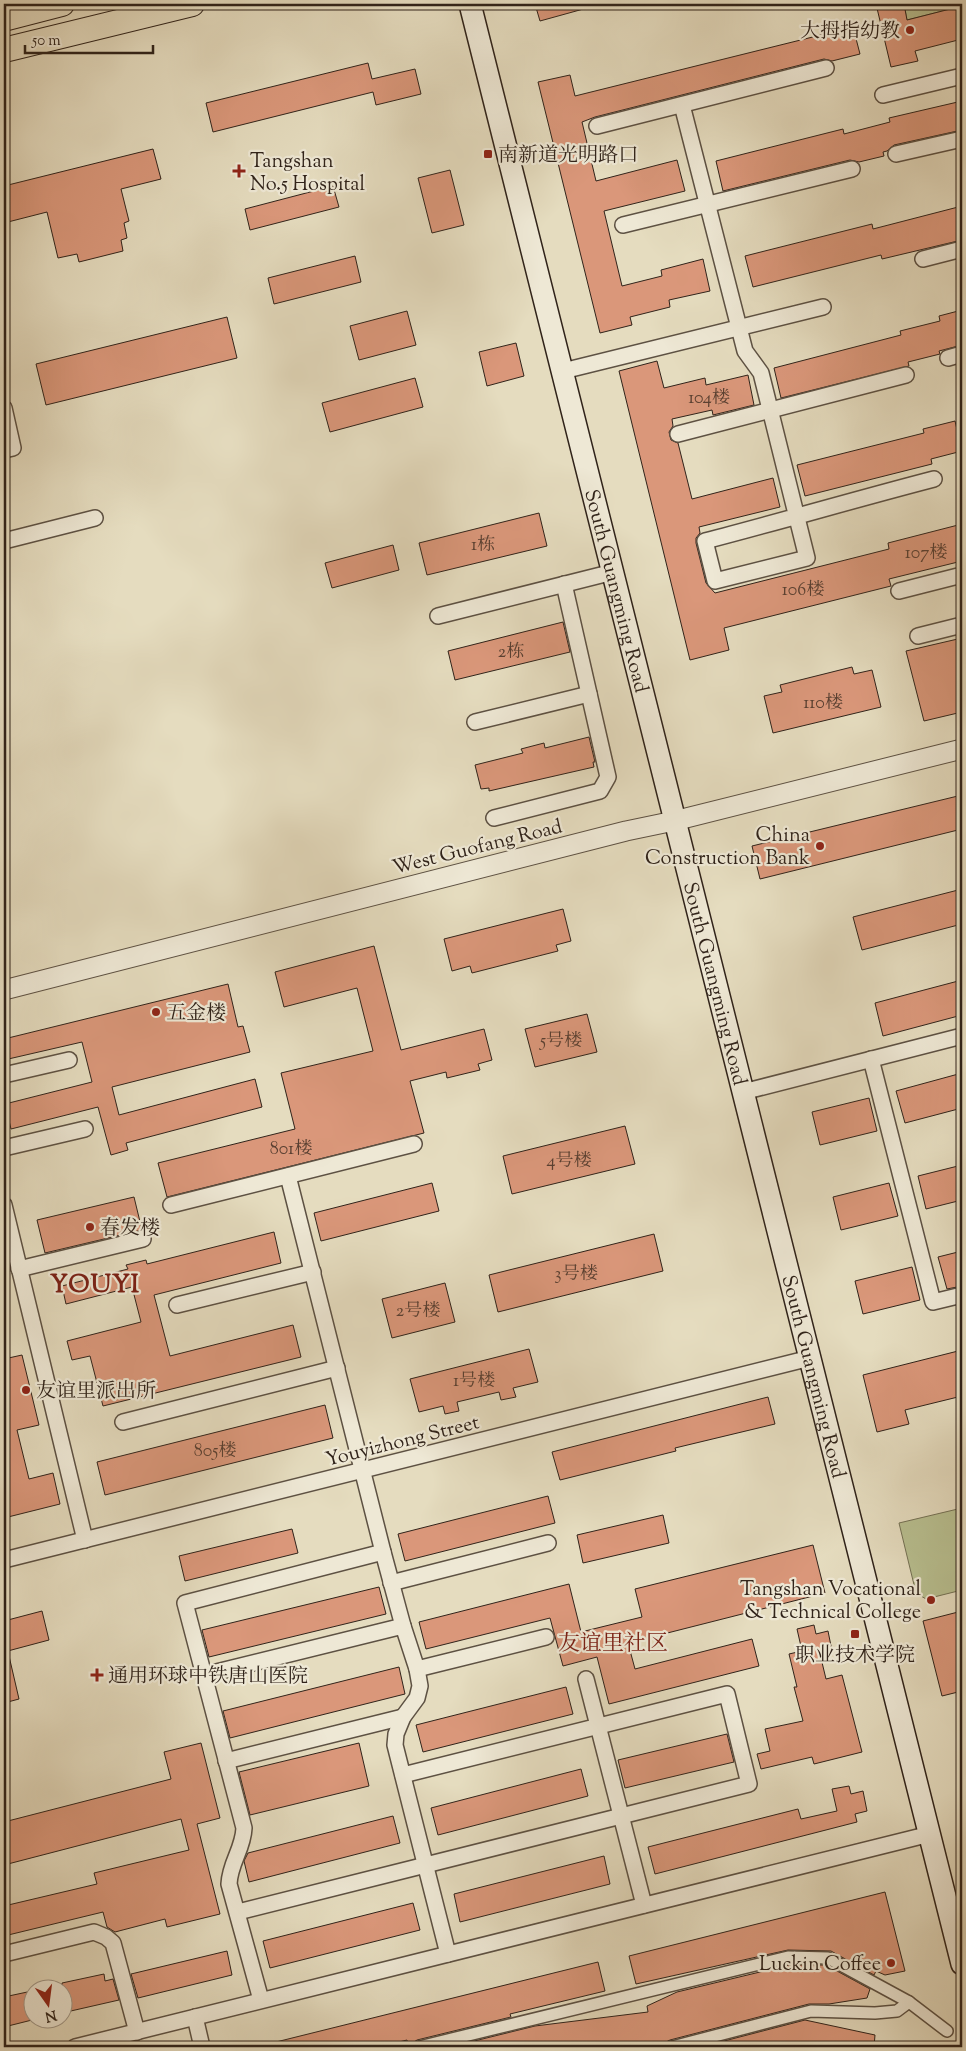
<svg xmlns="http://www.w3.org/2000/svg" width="966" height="2051" font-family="'Sorts Mill Goudy','Noto Serif SC',serif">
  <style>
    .green { fill: #b8bf90; stroke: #747155 }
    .building { fill: #da977a; stroke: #30231a }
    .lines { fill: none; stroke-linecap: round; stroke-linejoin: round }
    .pedestrian-casing { stroke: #5d5143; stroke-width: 14 }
    .minor-casing { stroke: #5d5143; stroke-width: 18 }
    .tertiary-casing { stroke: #5d5143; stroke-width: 21 }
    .secondary-casing { stroke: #30231a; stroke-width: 24 }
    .primary-casing { stroke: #30231a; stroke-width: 26 }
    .pedestrian { stroke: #eee8d5; stroke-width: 11 }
    .minor { stroke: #eee8d5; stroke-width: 15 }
    .tertiary { stroke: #eee8d5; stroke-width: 19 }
    .secondary { stroke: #eee8d5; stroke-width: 21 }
    .primary { stroke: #e5dcbf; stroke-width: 24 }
    .poi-dot { fill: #8f2418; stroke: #eee8d5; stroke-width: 2 }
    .labels { text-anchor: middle; stroke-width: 4.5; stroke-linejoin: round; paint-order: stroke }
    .number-label { font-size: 18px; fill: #5a4032 }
    .poi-label { font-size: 20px; fill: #30231a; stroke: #eee8d5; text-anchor: start }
    .street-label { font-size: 20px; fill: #30231a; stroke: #eee8d5 }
    .quarter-label { font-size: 22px; fill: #7a1f14; stroke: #eee8d5 }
    .district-label { font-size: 25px; font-weight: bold; letter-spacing: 1px; fill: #7a1f14; stroke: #eee8d5 }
  </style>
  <rect width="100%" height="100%" fill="#e5dcbf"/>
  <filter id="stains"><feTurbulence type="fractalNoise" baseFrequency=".004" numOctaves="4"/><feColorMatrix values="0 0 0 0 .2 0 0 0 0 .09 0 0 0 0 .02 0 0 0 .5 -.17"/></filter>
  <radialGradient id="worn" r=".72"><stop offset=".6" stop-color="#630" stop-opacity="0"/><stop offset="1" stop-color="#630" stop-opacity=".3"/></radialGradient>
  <g class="green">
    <polygon points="904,4 962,4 962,6 907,20"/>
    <polygon points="962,1508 962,1590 926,1599 916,1593 899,1523"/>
  </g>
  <g class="building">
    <polygon points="535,4 586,4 587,8 540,21"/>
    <polygon points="876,4 904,4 907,20 962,6 962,39 915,51 918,61 891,67"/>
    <polygon points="853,27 860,54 832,61 824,59 595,117 582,122 596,181 677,160 685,191 604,211 622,286 662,276 661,270 703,259 710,291 669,300 670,307 630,317 632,325 600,333 538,82 570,75 575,96"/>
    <polygon points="368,63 372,79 415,69 421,94 376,105 373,92 213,132 206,103"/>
    <polygon points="962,101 962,130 894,145 887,151 883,152 884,156 859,162 850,160 723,191 716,161 843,129 844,134 890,122 889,118"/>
    <polygon points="153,149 161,179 121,189 129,221 124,223 127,238 121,240 123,251 79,262 77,254 58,258 47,212 4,223 4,186"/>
    <polygon points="450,170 464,225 432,233 418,178"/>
    <polygon points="333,186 339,207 250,230 245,209"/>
    <polygon points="962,206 962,240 882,259 881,255 753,287 745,256 872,224 873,229"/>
    <polygon points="355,256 361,282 274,304 268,278"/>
    <polygon points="962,310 962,345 939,351 940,354 908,362 909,366 781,398 774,368 901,335 900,331 940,321 939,316"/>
    <polygon points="407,311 416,345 359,360 350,326"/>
    <polygon points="227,317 237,358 46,405 36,364"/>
    <polygon points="516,343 524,376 487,386 479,352"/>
    <polygon points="657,361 664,388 705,378 706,385 748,375 754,405 713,415 712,410 672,419 673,426 669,432 671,440 678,443 692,499 773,478 780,507 699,527 700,533 696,538 696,543 706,583 715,593 889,549 888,543 962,524 962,561 889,579 891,586 724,628 729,650 690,660 619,371"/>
    <polygon points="415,378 423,407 330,432 322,403"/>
    <polygon points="955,421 962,451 931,459 932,464 805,496 797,465 924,433 923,429"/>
    <polygon points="539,513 547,546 427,575 419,543"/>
    <polygon points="393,545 399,570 332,588 325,563"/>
    <polygon points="563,622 570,652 455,680 448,651"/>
    <polygon points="962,638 962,712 924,721 906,651"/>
    <polygon points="852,667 854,674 872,670 881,707 773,733 764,696 782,692 780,685"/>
    <polygon points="589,737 595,762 593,762 594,767 489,791 489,788 481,789 475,765 523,753 521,749 544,743 545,748"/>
    <polygon points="962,795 962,829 760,879 752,846"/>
    <polygon points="962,889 962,924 862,950 853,917"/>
    <polygon points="563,909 571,941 556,945 558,951 472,973 470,966 452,971 444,939"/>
    <polygon points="374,946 401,1050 484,1029 492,1060 478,1064 480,1070 447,1078 446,1072 410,1081 424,1133 167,1197 158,1163 295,1129 281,1073 373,1051 357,988 284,1007 275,972"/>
    <polygon points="962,980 962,1015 883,1036 875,1003"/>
    <polygon points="228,984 238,1027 243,1026 250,1052 112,1087 119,1115 255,1079 262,1107 126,1143 128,1150 111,1155 98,1107 11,1129 5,1104 92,1082 82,1042 4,1060 4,1039"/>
    <polygon points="587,1014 597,1052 535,1067 525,1029"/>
    <polygon points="962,1073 962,1108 905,1123 896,1091"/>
    <polygon points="869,1098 877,1131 820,1145 812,1112"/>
    <polygon points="625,1126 635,1164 512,1194 503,1156"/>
    <polygon points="962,1165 962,1200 926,1209 918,1176"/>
    <polygon points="432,1183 439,1211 321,1241 314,1213"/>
    <polygon points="889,1183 898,1216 841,1230 833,1197"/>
    <polygon points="134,1197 142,1230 45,1253 37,1220"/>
    <polygon points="274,1232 281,1263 154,1295 170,1356 293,1325 301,1357 103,1406 90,1356 72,1360 67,1341 141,1322 132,1287 66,1304 62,1286 128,1269 126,1265 146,1260 147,1264"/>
    <polygon points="654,1234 663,1271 498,1312 489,1275"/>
    <polygon points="962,1251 962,1286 947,1289 938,1257"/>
    <polygon points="912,1267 920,1300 863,1314 855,1281"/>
    <polygon points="445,1283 455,1322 392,1338 382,1299"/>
    <polygon points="529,1349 538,1382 513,1388 516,1397 501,1400 499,1392 457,1402 459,1411 445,1414 443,1406 419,1412 410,1379"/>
    <polygon points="962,1350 962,1396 905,1410 909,1424 877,1432 863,1375"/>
    <polygon points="22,1355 39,1425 17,1430 29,1479 53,1473 60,1504 4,1518 4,1396 7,1396 4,1383 4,1359"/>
    <polygon points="768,1397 775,1424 675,1448 676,1451 560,1480 552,1452"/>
    <polygon points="325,1405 333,1438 105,1495 97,1462"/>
    <polygon points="548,1496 555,1523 405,1561 398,1534"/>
    <polygon points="663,1515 669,1543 583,1563 577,1535"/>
    <polygon points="292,1529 298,1553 185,1581 179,1556"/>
    <polygon points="813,1545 825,1593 628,1643 635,1669 752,1639 759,1666 609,1704 597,1657 563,1666 550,1618 426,1649 419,1622 569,1584 581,1632 642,1617 635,1589"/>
    <polygon points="379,1587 386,1614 209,1657 202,1630"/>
    <polygon points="42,1611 49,1640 4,1652 4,1621"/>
    <polygon points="962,1611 962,1691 942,1696 923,1621"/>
    <polygon points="814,1625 816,1634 828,1631 832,1651 820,1654 826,1679 842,1675 862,1752 814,1764 812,1757 761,1769 757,1754 770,1751 765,1729 803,1721 794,1687 797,1687 789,1654 802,1651 797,1629"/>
    <polygon points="9,1656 19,1699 4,1703 4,1657"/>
    <polygon points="399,1667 405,1694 230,1738 223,1711"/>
    <polygon points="566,1687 573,1714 423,1752 416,1725"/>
    <polygon points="727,1734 734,1762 625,1788 618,1760"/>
    <polygon points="201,1743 220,1818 197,1824 220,1914 167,1927 165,1919 115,1932 107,1927 103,1912 4,1936 4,1906 97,1884 94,1873 189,1850 181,1819 4,1865 4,1822 171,1779 164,1752"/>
    <polygon points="359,1743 369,1786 250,1815 239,1772"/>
    <polygon points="581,1769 588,1796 438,1835 431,1808"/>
    <polygon points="849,1786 851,1794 863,1791 867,1811 855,1814 857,1822 655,1874 648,1847 798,1809 801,1819 837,1811 832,1789"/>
    <polygon points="393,1816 400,1843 249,1882 244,1861 248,1853"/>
    <polygon points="604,1856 610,1884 460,1922 454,1894"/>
    <polygon points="885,1892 905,1971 885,1975 876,1971 874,1975 831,1951 788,1950 636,1984 629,1956"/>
    <polygon points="413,1903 420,1930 270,1968 263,1941"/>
    <polygon points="227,1951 232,1975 138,1998 131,1974"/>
    <polygon points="598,1962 605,1991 510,2014 511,2017 417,2040 414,2042 412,2047 408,2047 407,2040 379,2047 276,2047 276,2042"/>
    <polygon points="789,1965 826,1965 870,1989 867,1998 829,2004 809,2004 670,2040 666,2042 665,2047 450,2047 535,2026 648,2012 647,2006 677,1992"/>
    <polygon points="104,1974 105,1981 113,1979 119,2000 62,2013 62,1983"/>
    <polygon points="32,1991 32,2020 4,2027 4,1997"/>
    <polygon points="805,2020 875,2035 874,2047 701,2047"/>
  </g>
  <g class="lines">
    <defs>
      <g id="pedestrian">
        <polyline points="419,2047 788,1957 828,1958 909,2002 947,2031"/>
        <polyline points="672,2047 811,2011 875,2013 897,2011 909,2002"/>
      </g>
      <g id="minor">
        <polyline points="883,95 962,76"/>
        <path d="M682 105 745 351 761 373 807 558 715 581 705 541C782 521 857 499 934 479"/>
        <polyline points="597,126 826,68"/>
        <polyline points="896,154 962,139"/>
        <polyline points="623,225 852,169"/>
        <polyline points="923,259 962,249"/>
        <polyline points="948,358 962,354"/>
        <polyline points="563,371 823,307"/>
        <polyline points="4,408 13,448 4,450"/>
        <polyline points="678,434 906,375"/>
        <polyline points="4,541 95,518"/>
        <polyline points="899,591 962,575"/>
        <polyline points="438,616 613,572"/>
        <polyline points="918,636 962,625"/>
        <polyline points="475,722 589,694"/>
        <polyline points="494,818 600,791 608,777 564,584"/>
        <polyline points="871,1059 933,1302 962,1295"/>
        <polyline points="4,1075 69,1060"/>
        <polyline points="743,1092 962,1036"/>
        <polyline points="4,1148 85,1129"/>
        <polyline points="288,1176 383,1552 403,1626 417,1669 420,1686 417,1698 403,1717 396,1734 395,1745 448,1954"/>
        <polyline points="4,1205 85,1540"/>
        <polyline points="171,1205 414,1144"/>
        <polyline points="19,1269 143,1239"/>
        <polyline points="177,1305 313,1272"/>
        <polyline points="123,1422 337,1368"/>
        <polyline points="4,1560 810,1358"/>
        <polyline points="391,1583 548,1543"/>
        <polyline points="417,1669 546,1637"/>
        <polyline points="204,1675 403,1626"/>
        <polyline points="586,1679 644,1905"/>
        <polyline points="226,1761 403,1717"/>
        <polyline points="238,1912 749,1784 727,1694 403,1775"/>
        <polyline points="4,1954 94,1932 106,1937 113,1943 137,2032"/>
        <path d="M261 2000 229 1884C230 1862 243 1850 244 1828L185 1603 383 1552"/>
        <polyline points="195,2017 202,2047"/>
        <polyline points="75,2047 930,1834"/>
      </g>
      <polyline id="tertiary" points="4,990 626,831 674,821 962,749"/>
      <g id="secondary">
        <path id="s1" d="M470 4 962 1964"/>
      </g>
      <g id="primary">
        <polyline points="4,19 62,4"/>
        <polyline points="4,50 192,4"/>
      </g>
    </defs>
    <use href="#pedestrian" class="pedestrian-casing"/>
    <use href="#minor" class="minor-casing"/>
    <use href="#tertiary" class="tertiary-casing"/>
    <use href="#secondary" class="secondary-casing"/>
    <use href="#primary" class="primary-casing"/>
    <use href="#pedestrian" class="pedestrian"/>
    <use href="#minor" class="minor"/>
    <use href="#tertiary" class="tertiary"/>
    <use href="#secondary" class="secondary"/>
    <use href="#primary" class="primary"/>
  </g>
  <g class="poi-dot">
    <circle cx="910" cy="30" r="5"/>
    <rect x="483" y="149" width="10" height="10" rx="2.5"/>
    <path d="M236.5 163.5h5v5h5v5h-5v5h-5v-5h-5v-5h5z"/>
    <circle cx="820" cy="846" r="5"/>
    <circle cx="156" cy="1012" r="5"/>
    <circle cx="90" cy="1227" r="5"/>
    <circle cx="26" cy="1390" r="5"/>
    <circle cx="931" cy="1600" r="5"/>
    <rect x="850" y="1629" width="10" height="10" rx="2.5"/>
    <path d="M94.5 1667.5h5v5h5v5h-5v5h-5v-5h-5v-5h5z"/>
    <circle cx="891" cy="1963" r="5"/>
  </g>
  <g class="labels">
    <g class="number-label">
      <text x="709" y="403">104楼</text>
      <text x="483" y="550">1栋</text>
      <text x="926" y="558">107楼</text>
      <text x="803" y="595">106楼</text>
      <text x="511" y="657">2栋</text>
      <text x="823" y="708">110楼</text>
      <text x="561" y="1046">5号楼</text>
      <text x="291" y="1154">801楼</text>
      <text x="569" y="1166">4号楼</text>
      <text x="576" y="1279">3号楼</text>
      <text x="418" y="1316">2号楼</text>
      <text x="474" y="1386">1号楼</text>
      <text x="215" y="1456">805楼</text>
    </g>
    <g class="poi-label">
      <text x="900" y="37" text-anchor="end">大拇指幼教</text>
      <text x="498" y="161">南新道光明路口</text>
      <text x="250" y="167">Tangshan<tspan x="250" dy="23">No.5 Hospital</tspan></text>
      <text x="810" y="841" text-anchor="end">China<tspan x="810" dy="23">Construction Bank</tspan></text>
      <text x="166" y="1019">五金楼</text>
      <text x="100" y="1234">春发楼</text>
      <text x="36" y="1397">友谊里派出所</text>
      <text x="921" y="1595" text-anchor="end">Tangshan Vocational<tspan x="921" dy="23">&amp; Technical College</tspan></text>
      <text x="855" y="1661" text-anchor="middle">职业技术学院</text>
      <text x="108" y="1682">通用环球中铁唐山医院</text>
      <text x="881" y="1970" text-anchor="end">Luckin Coffee</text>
    </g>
    <g class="street-label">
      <text dy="7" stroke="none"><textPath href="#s1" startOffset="605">South Guangming Road</textPath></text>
      <text transform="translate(477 846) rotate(-14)" y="7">West Guofang Road</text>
      <text dy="7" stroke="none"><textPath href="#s1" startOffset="1010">South Guangming Road</textPath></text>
      <text dy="7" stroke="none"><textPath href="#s1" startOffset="1415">South Guangming Road</textPath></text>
      <text transform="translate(402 1440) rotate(-14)" y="7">Youyizhong Street</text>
    </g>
    <g class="quarter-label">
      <text x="613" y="1650">友谊里社区</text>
    </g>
    <g class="district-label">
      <text x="95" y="1292">YOUYI</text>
    </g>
  </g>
  <rect width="966" height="2051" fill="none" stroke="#e5dcbf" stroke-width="20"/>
  <rect x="5" y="5" width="956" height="2041" fill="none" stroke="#30231a" stroke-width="2.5"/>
  <rect x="10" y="10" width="946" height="2031" fill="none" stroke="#30231a"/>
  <g transform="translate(48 2004) rotate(166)"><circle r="24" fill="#eee8d5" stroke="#a2998a"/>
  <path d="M0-4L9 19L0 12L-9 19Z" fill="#8f2418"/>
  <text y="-8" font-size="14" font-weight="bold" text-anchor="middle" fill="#30231a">N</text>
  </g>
  <path d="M25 45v8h128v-8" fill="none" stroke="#30231a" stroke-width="2.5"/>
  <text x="32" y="45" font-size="15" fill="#30231a" stroke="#eee8d5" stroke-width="4" paint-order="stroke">50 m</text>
  <rect width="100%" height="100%" filter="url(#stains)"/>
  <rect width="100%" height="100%" fill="url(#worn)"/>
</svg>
